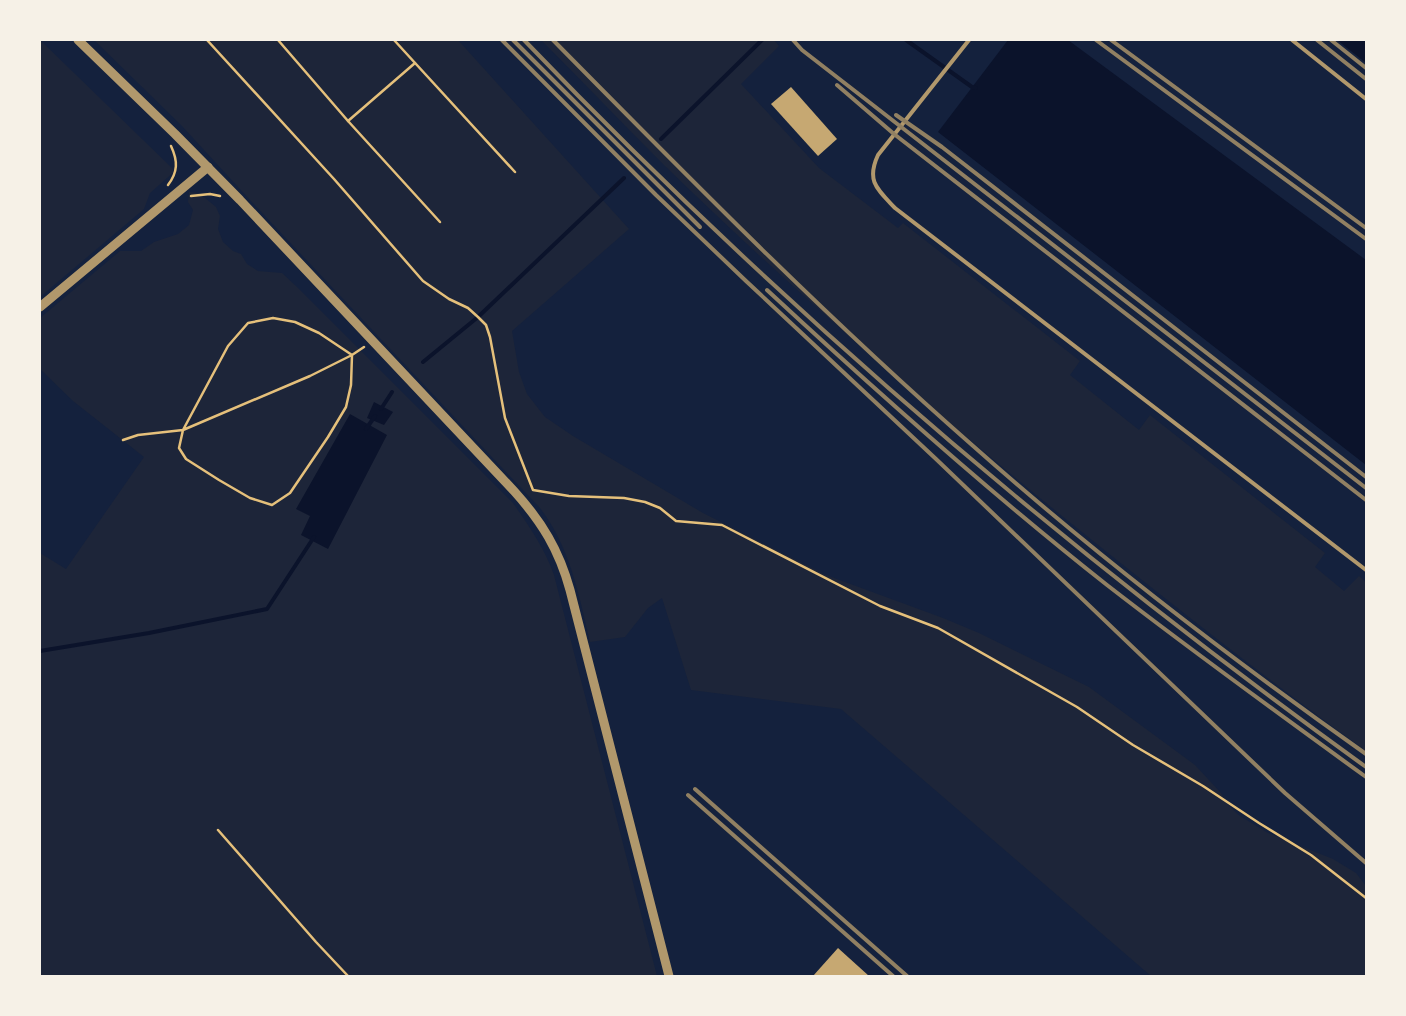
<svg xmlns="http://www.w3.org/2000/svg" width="1406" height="1016" font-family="Overpass,sans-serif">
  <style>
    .green { fill: #1d2539 }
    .water { fill: #0b132b }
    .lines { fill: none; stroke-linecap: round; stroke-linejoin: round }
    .stream { stroke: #0b132b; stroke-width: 4 }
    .building { fill: #c6a872 }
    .path { stroke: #e5c07b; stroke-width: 2.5 }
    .service { stroke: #b1986c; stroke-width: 4 }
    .tertiary { stroke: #b1986c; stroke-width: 9 }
    .rail { stroke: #918062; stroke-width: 4 }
  </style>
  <rect width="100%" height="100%" fill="#14213d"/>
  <g class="green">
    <polygon points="40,40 175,171 150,193 144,209 40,297"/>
    <path d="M94 40H458L629 229 512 331 519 372 527 394 545 417 573 436 703 513 826 575 943 618 979 633 1089 687 1195 765 1221 793 1226 803 1240 816 1268 833 1333 859 1356 873 1366 886V976H1151L841 709 691 690 662 598 648 608 625 637 590 642C579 595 570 547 540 508L250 200 182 126Z"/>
    <path d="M541 40H774L779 46 741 84 819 168 898 228 903 223 1080 361 1070 375 1139 430 1150 415 1325 553 1315 567 1344 591 1359 576 1366 582V751C1264 677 1165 599 1067 520 928 407 792 290 664 165 623 124 582 81 541 40Z"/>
    <path d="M189 192 199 193 216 207 220 216 218 229 223 242 233 251 241 254 247 264 258 271 282 273 296 286 513 503C529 526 545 549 554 575L657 976H40V553L66 569 144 457 73 401 40 369V318L120 251H141L154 242 178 234 189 225 193 210 188 202Z"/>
  </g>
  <g class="water">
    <polygon points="1008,40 1068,40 1366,260 1366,465 938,132"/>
    <polygon points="1337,40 1366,40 1366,63"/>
    <polygon points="374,402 393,412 384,425 367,418"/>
    <polygon points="350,414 387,435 328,549 301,535 310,516 296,509"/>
  </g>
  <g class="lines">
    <g class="stream">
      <polyline points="906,40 972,87 976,88"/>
      <polyline points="661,139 762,40"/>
      <polyline points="423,362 478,317 624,178"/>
      <polyline points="381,409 392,392"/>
      <polyline points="366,429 375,416"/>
      <polyline points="40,651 149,633 267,609 314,537"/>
    </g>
  </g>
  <g class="building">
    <polygon points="791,87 837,139 818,156 771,104"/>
    <polygon points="838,948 869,976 813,976"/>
  </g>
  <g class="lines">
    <g class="path">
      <polyline points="207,40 334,179 423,281 449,299 468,308 478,317 486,325 490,337 505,418 533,490 569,496 624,498 645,502 660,508 676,521 722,525 880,606 938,628 1077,707 1133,745 1203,786 1259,823 1311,855 1366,898"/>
      <polyline points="278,40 348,121 440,222"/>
      <polyline points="394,40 515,172"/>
      <polyline points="348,121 415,63"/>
      <path d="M168 185C178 172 178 161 171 146"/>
      <polyline points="191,196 210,194 220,196"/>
      <polyline points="123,440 138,435 183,430 310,376 352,355 351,385 346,407 328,437 290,493 272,505 250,498 219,480 186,459 179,448 183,430 228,346 248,323 273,318 295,322 319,333 352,355 364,347"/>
      <polyline points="218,830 316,942 348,976"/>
    </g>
    <g class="service">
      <path d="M969 40 878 155C866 181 877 189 895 208L1366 570"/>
      <polyline points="1292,40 1366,99"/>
    </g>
    <g class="tertiary">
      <path d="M78 40 175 134 240 200 514 491C542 522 559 550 570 590L669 976"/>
      <polyline points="40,307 208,167"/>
    </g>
    <g class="rail">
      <polyline points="502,40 656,195 746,281 936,459 1285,793 1366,863"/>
      <polyline points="513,40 700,227"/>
      <path d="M524 40C781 308 1065 550 1366 767"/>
      <path d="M553 40C689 178 826 317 972 445 1097 556 1230 658 1366 754"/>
      <polyline points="793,40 802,50 851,88 1366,488"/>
      <polyline points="1096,40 1366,239"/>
      <polyline points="1111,40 1366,228"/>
      <polyline points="1317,40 1366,79"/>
      <polyline points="1331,40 1366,68"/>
      <polyline points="837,85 894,134 1366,500"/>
      <polyline points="896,115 942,147 1366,477"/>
      <path d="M767 290C877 392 989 492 1107 585 1192 651 1279 714 1366 777"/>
      <polyline points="695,789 907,976"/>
      <polyline points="688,795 893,976"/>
    </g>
  </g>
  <rect width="1406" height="1016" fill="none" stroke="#f6f1e7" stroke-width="82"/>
</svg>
